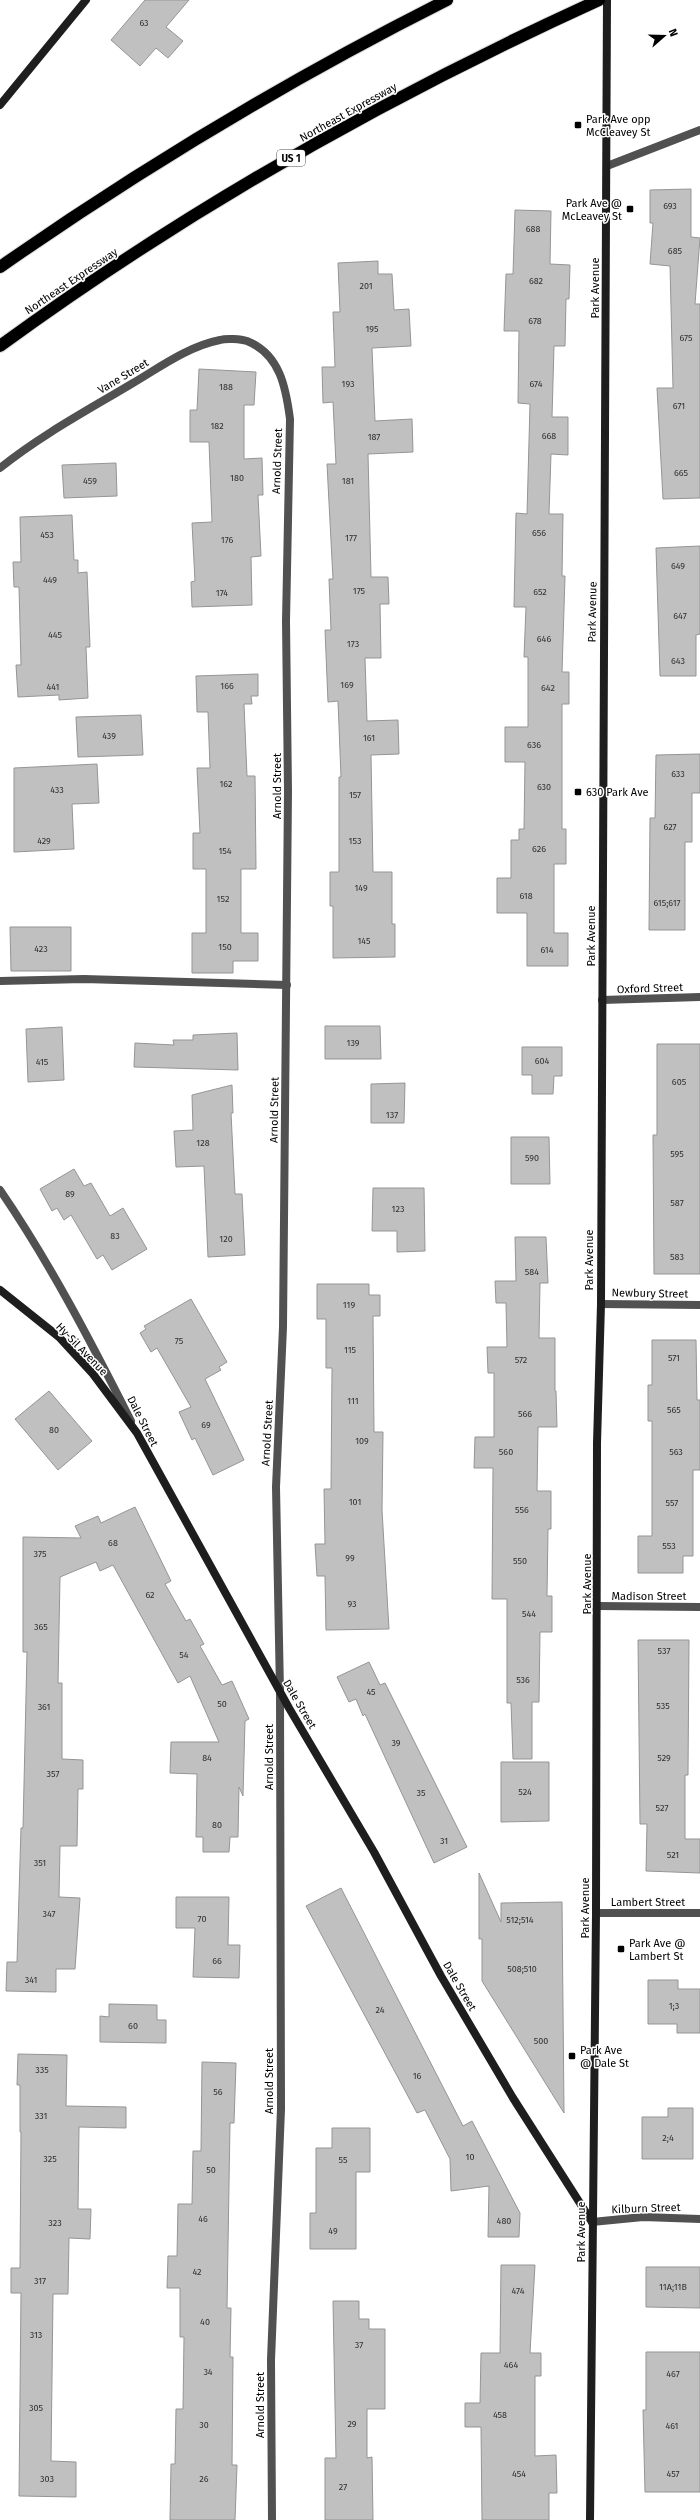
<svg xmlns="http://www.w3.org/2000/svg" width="700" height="2520" font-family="'Fira Sans',sans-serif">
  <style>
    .building { fill: #c0c0c0; stroke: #959595 }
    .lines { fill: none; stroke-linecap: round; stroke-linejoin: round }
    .highway-casing { stroke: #dbdbdb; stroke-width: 14 }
    .lane { stroke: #515151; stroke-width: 8 }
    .street { stroke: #515151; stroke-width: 8 }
    .secondary { stroke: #1e1e1e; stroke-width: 8 }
    .highway { stroke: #000; stroke-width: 12 }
    .poi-dot { fill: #000; stroke: #fff; stroke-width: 1.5 }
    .labels { text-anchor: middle; stroke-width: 3; stroke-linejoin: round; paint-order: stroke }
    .number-label { font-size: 9px; fill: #303030 }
    .shield { fill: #fff; stroke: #4c4c4c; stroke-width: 1 }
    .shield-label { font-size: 10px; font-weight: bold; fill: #000 }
    .street-label { font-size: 11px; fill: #000; stroke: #fff }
    .poi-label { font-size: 11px; fill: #000; stroke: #fff; text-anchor: start }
  </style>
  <rect width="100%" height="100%" fill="#fff"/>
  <g class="building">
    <polygon points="145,0 189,0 166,27 183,41 168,58 156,48 140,66 111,40"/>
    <polygon points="691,189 691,237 700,238 695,304 700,304 700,498 663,499 657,388 673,388 670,266 650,264 653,223 650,223 650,190"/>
    <polygon points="515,210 551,211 550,264 570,265 569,299 566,299 565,346 554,346 552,417 568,417 568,455 551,454 549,514 563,514 562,576 565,576 562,672 569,672 569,704 562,704 562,829 566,829 566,864 554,864 554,933 568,933 568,966 527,966 527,913 497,913 497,878 511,878 511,840 519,840 519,829 524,829 525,762 505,762 505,727 528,727 528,657 524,657 526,607 514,607 516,513 527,514 530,404 518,403 519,331 504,331 506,274 513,274"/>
    <polygon points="378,261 378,274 392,274 394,310 409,309 411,346 372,348 375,421 412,419 413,452 368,454 371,577 388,577 389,604 380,604 381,658 365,658 367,721 398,720 399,754 371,755 373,872 392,872 392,924 395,924 395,957 333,958 333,906 330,906 330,872 339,872 339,777 341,777 338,701 328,702 325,630 331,630 329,579 333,579 327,464 336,464 333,402 323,403 322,367 335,367 333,312 340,312 338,263"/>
    <polygon points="199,369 256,372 254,405 244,405 244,459 262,458 263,495 258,495 261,556 251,557 252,605 192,607 191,582 195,581 192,523 212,522 209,442 190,442 190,410 197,410"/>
    <polygon points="116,463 117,496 64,498 62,465"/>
    <polygon points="72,515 74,560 78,560 78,573 87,572 90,647 86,647 88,698 59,700 59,695 18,697 16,665 21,665 19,587 14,587 13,562 21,562 20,517"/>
    <polygon points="700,546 700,634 696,635 696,676 660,676 656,548"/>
    <polygon points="258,674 258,696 251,696 252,704 244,704 247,776 255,776 256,869 241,869 241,933 258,933 258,961 233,961 233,973 192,973 192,933 206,933 206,869 193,869 193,833 200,833 197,768 210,768 208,712 197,712 196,676"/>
    <polygon points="141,715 143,755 78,757 76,717"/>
    <polygon points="700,754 700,793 692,793 692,842 685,842 685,930 649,930 650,818 655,818 656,755"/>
    <polygon points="97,764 99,803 72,804 74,849 14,852 14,768"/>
    <polygon points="10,927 71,927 71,971 11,971"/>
    <polygon points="325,1026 380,1026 381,1059 325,1059"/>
    <polygon points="62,1027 64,1080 28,1082 26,1029"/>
    <polygon points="237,1033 238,1070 134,1067 135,1043 174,1045 173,1040 193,1040 193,1035"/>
    <polygon points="657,1044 700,1044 700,1274 654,1274 653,1135 657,1135"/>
    <polygon points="522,1047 562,1047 562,1076 554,1076 553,1094 532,1094 532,1075 522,1075"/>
    <polygon points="405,1083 404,1123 371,1123 371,1084"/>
    <polygon points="232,1085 233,1113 231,1113 235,1194 242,1194 245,1255 208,1257 204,1166 176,1167 174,1131 193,1130 192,1095"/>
    <polygon points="511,1137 549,1137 550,1184 511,1184"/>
    <polygon points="74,1169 84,1186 91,1183 110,1216 123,1208 147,1249 112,1270 103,1255 97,1259 71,1215 64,1220 57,1208 52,1211 40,1189"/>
    <polygon points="373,1188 424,1188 425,1251 397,1252 397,1231 372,1231"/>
    <polygon points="515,1237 546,1237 548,1283 540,1283 539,1338 555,1338 555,1391 556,1391 557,1427 538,1427 537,1491 551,1491 551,1529 548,1529 547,1596 552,1596 552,1632 540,1632 539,1702 532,1702 532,1759 513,1759 511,1703 507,1703 507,1599 492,1599 493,1468 474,1468 475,1437 494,1437 494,1373 488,1373 487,1347 507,1347 506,1303 496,1303 495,1281 516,1281"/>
    <polygon points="317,1284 369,1284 369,1295 380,1295 380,1316 373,1316 374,1432 383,1432 382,1510 389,1629 326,1630 325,1576 317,1576 315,1544 325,1544 324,1489 331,1489 332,1368 326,1368 326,1319 317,1319"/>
    <polygon points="191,1299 227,1362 219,1367 221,1370 205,1379 244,1460 213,1475 195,1438 192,1440 179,1412 191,1407 157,1348 151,1352 140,1333 146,1329 144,1326"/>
    <polygon points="652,1340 696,1340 697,1400 700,1400 700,1470 693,1470 693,1556 683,1556 683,1573 638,1573 638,1536 652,1536 652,1421 648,1421 648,1385 652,1385"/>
    <polygon points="49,1391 92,1441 58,1470 15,1419"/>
    <polygon points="135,1507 171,1581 165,1584 186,1621 190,1619 204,1644 200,1646 222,1685 232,1681 249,1719 245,1721 243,1796 239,1787 238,1837 230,1837 229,1852 203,1852 203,1837 196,1837 197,1774 170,1773 171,1742 219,1742 190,1676 178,1683 113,1565 100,1571 96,1562 60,1577 58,1683 62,1683 62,1759 83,1760 83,1789 78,1789 77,1846 60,1846 59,1897 80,1898 75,1969 56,1969 56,1992 6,1991 7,1962 17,1962 21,1828 23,1828 27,1652 23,1652 23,1537 81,1538 75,1526 98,1516 101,1523"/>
    <polygon points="638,1640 689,1640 688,1775 685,1775 685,1839 700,1839 700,1873 646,1871 647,1824 640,1824"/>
    <polygon points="369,1662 380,1685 385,1683 467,1847 434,1863 365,1714 363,1716 356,1699 349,1702 337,1677"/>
    <polygon points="501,1762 549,1762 549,1821 501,1822"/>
    <polygon points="479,1873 501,1922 501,1903 562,1902 564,2113 482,1981 482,1939 479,1939"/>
    <polygon points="341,1888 463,2126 472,2121 520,2213 519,2237 488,2237 489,2186 451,2191 450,2159 425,2110 417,2113 306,1906"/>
    <polygon points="176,1897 229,1897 228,1945 240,1945 239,1978 193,1977 195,1928 176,1928"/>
    <polygon points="648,1980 678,1980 678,1989 700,1989 700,2033 677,2033 677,2024 648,2024"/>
    <polygon points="109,2004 157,2005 157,2020 166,2020 166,2043 100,2042 100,2016 109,2017"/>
    <polygon points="18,2054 67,2055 66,2106 126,2107 126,2128 79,2127 78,2209 91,2209 90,2239 69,2238 68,2294 53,2294 51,2461 76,2462 76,2497 19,2496 21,2293 11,2293 11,2268 20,2268 21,2132 20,2132 20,2085 17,2085"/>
    <polygon points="202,2062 236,2063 234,2123 230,2123 227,2308 231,2308 230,2357 233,2357 232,2465 237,2465 235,2520 170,2520 171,2464 175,2464 176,2409 183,2409 184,2337 180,2337 180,2288 167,2288 168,2256 177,2256 178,2204 192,2204 193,2151 201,2151"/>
    <polygon points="668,2108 693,2108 693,2159 642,2159 642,2117 668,2117"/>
    <polygon points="332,2128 370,2128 370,2172 356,2172 356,2249 310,2249 310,2213 316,2213 316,2148 332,2148"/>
    <polygon points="501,2265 535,2265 530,2353 541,2353 541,2376 535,2376 535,2456 556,2455 557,2493 549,2493 549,2520 482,2520 481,2427 465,2427 465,2403 480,2403 481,2353 500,2353"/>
    <polygon points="646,2267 700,2267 700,2308 646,2307"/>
    <polygon points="333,2301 359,2301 359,2319 369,2319 369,2329 385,2329 385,2409 367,2409 367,2458 372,2457 373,2520 325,2520 325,2458 336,2458"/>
    <polygon points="646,2352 700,2352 700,2492 645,2492 643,2410 646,2410"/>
  </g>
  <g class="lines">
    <defs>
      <g id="highway">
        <path d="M0 267C142 168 292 78 447 0"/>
        <path d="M0 346C186 210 390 95 599 0"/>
      </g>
    </defs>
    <use href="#highway" class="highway-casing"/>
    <polyline class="lane" points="0,981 84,979 287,985"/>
    <g class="street">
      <polyline points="607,166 700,130"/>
      <path d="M0 468C41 435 88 410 133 383 160 367 189 346 220 340 226 338 241 339 247 341 280 354 286 388 290 419L286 621 288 791 283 1327 276 1487 280 1691 281 2109 271 2360 272 2520"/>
      <polyline points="602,1000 700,997"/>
      <path d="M0 1190C50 1263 91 1342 131 1421"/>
      <polyline points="601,1304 700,1305"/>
      <polyline points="598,1606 700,1607"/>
      <polyline points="596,1913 700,1913"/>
      <polyline points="592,2222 643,2217 700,2219"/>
    </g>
    <g class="secondary">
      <polyline points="0,105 86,0"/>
      <polyline points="0,1290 59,1337 93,1374 137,1433 289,1708 374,1852 441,1976 513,2098 592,2222"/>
      <polyline points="590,2520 596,1913 597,1443 601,1304 607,0"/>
    </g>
    <use href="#highway" class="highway"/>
  </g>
  <g class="poi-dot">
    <rect x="574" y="121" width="8" height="8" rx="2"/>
    <rect x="626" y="205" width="8" height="8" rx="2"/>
    <rect x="574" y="788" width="8" height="8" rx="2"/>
    <rect x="617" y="1945" width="8" height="8" rx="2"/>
    <rect x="568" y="2052" width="8" height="8" rx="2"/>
  </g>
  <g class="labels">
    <g class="number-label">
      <text x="144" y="26">63</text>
      <text x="670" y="209">693</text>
      <text x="533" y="232">688</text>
      <text x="675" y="254">685</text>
      <text x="536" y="284">682</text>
      <text x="366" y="289">201</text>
      <text x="535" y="324">678</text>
      <text x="372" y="332">195</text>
      <text x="686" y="341">675</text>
      <text x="348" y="387">193</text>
      <text x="536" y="387">674</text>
      <text x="226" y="390">188</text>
      <text x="679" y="409">671</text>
      <text x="217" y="429">182</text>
      <text x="549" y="439">668</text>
      <text x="374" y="440">187</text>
      <text x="681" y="476">665</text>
      <text x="237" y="481">180</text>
      <text x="90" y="484">459</text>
      <text x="348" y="484">181</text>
      <text x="539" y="536">656</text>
      <text x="47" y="538">453</text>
      <text x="351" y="541">177</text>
      <text x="227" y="543">176</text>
      <text x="678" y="569">649</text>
      <text x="50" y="583">449</text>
      <text x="359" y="594">175</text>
      <text x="540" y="595">652</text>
      <text x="222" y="596">174</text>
      <text x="680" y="619">647</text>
      <text x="55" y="638">445</text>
      <text x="544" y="642">646</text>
      <text x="353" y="647">173</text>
      <text x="678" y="664">643</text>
      <text x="347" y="688">169</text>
      <text x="227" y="689">166</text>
      <text x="53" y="690">441</text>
      <text x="548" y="691">642</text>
      <text x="109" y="739">439</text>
      <text x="369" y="741">161</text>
      <text x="534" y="748">636</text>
      <text x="678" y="777">633</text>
      <text x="226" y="787">162</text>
      <text x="544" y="790">630</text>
      <text x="57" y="793">433</text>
      <text x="355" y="798">157</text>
      <text x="670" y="830">627</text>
      <text x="44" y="844">429</text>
      <text x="355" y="844">153</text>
      <text x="539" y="852">626</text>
      <text x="225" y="854">154</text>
      <text x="361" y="891">149</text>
      <text x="526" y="899">618</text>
      <text x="223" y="902">152</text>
      <text x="667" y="906">615;617</text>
      <text x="364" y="944">145</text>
      <text x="225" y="950">150</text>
      <text x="41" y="952">423</text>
      <text x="547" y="953">614</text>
      <text x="353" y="1046">139</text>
      <text x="542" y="1064">604</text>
      <text x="42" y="1065">415</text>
      <text x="679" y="1085">605</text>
      <text x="392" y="1118">137</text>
      <text x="203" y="1146">128</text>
      <text x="677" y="1157">595</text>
      <text x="532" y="1161">590</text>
      <text x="70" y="1197">89</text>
      <text x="677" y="1206">587</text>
      <text x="398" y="1212">123</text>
      <text x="115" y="1239">83</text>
      <text x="226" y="1242">120</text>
      <text x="677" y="1260">583</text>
      <text x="532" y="1275">584</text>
      <text x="349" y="1308">119</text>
      <text x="179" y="1344">75</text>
      <text x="350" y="1353">115</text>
      <text x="674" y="1361">571</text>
      <text x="521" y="1363">572</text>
      <text x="353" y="1404">111</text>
      <text x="674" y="1413">565</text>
      <text x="525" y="1417">566</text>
      <text x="206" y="1428">69</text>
      <text x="54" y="1433">80</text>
      <text x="362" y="1444">109</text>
      <text x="506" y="1455">560</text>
      <text x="676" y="1455">563</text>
      <text x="355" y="1505">101</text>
      <text x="672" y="1506">557</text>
      <text x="522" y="1513">556</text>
      <text x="113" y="1546">68</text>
      <text x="669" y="1549">553</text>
      <text x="40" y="1557">375</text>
      <text x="350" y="1561">99</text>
      <text x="520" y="1564">550</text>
      <text x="150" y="1598">62</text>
      <text x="352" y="1607">93</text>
      <text x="529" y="1617">544</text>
      <text x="41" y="1630">365</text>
      <text x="664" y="1654">537</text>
      <text x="184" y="1658">54</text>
      <text x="523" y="1683">536</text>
      <text x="371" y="1695">45</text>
      <text x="222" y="1707">50</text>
      <text x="663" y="1709">535</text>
      <text x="44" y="1710">361</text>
      <text x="396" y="1746">39</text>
      <text x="207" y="1761">84</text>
      <text x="664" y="1761">529</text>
      <text x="53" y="1777">357</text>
      <text x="525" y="1795">524</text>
      <text x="421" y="1796">35</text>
      <text x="662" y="1811">527</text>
      <text x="217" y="1828">80</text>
      <text x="444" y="1844">31</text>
      <text x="673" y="1858">521</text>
      <text x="40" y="1866">351</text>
      <text x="49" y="1917">347</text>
      <text x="202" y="1922">70</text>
      <text x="520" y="1923">512;514</text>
      <text x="217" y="1964">66</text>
      <text x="522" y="1972">508;510</text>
      <text x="31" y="1983">341</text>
      <text x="674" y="2009">1;3</text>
      <text x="380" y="2013">24</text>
      <text x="133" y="2029">60</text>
      <text x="541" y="2044">500</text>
      <text x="42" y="2073">335</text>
      <text x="417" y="2079">16</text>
      <text x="218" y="2095">56</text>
      <text x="41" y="2119">331</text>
      <text x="668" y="2141">2;4</text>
      <text x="470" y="2160">10</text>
      <text x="50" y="2162">325</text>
      <text x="343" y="2163">55</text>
      <text x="211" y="2173">50</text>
      <text x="203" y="2222">46</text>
      <text x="504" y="2224">480</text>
      <text x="55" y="2226">323</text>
      <text x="333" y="2234">49</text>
      <text x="197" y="2275">42</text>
      <text x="40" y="2284">317</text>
      <text x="673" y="2290">11A;11B</text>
      <text x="518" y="2294">474</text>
      <text x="205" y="2325">40</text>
      <text x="36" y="2338">313</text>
      <text x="359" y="2348">37</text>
      <text x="511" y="2368">464</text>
      <text x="208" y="2375">34</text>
      <text x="673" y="2377">467</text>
      <text x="36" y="2411">305</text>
      <text x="500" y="2418">458</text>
      <text x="352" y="2427">29</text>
      <text x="204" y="2428">30</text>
      <text x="672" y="2429">461</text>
      <text x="519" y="2477">454</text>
      <text x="673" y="2477">457</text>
      <text x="47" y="2482">303</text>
      <text x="204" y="2482">26</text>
      <text x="343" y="2490">27</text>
    </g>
    <rect class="shield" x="277" y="150" width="28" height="16" rx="3"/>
    <g class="shield-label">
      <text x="291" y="162">US 1</text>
    </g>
    <g class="street-label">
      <text transform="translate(348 112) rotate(-29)" y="4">Northeast Expressway</text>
      <text transform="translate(71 281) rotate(-34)" y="4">Northeast Expressway</text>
      <text transform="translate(595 288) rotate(-90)" y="4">Park Avenue</text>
      <text transform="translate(123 376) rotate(-31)" y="4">Vane Street</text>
      <text transform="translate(277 461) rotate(-88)" y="4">Arnold Street</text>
      <text transform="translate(592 612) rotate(-89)" y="4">Park Avenue</text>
      <text transform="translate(277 786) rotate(-90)" y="4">Arnold Street</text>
      <text transform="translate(591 936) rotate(-90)" y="4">Park Avenue</text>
      <text transform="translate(650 988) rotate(-2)" y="4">Oxford Street</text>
      <text transform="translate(274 1110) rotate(-89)" y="4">Arnold Street</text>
      <text transform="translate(589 1260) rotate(-90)" y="4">Park Avenue</text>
      <text transform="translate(650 1293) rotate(1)" y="4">Newbury Street</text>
      <text transform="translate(82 1349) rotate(46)" y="4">Hy-Sil Avenue</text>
      <text transform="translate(143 1421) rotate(63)" y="4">Dale Street</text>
      <text transform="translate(267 1433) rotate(-87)" y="4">Arnold Street</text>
      <text transform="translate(587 1584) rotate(-90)" y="4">Park Avenue</text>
      <text x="649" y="1600">Madison Street</text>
      <text transform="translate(300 1704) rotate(60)" y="4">Dale Street</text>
      <text transform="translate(269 1757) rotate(-90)" y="4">Arnold Street</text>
      <text x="648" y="1906">Lambert Street</text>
      <text transform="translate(585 1908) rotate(-90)" y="4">Park Avenue</text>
      <text transform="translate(460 1986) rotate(60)" y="4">Dale Street</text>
      <text transform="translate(269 2081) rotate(-90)" y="4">Arnold Street</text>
      <text transform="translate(646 2208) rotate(-2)" y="4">Kilburn Street</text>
      <text transform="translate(581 2232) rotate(-90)" y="4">Park Avenue</text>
      <text transform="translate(260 2405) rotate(-90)" y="4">Arnold Street</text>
    </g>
    <g class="poi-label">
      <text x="586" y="123">Park Ave opp<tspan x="586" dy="13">McCleavey St</tspan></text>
      <text x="622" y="207" text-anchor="end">Park Ave @<tspan x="622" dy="13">McLeavey St</tspan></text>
      <text x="586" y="796">630 Park Ave</text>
      <text x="629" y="1947">Park Ave @<tspan x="629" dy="13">Lambert St</tspan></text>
      <text x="580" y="2054">Park Ave<tspan x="580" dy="13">@ Dale St</tspan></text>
    </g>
  </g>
  <g transform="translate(664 36) rotate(70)" stroke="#ffffff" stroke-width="3" paint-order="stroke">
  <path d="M0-3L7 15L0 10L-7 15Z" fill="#000000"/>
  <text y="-6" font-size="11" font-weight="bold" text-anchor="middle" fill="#000000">N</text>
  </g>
</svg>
